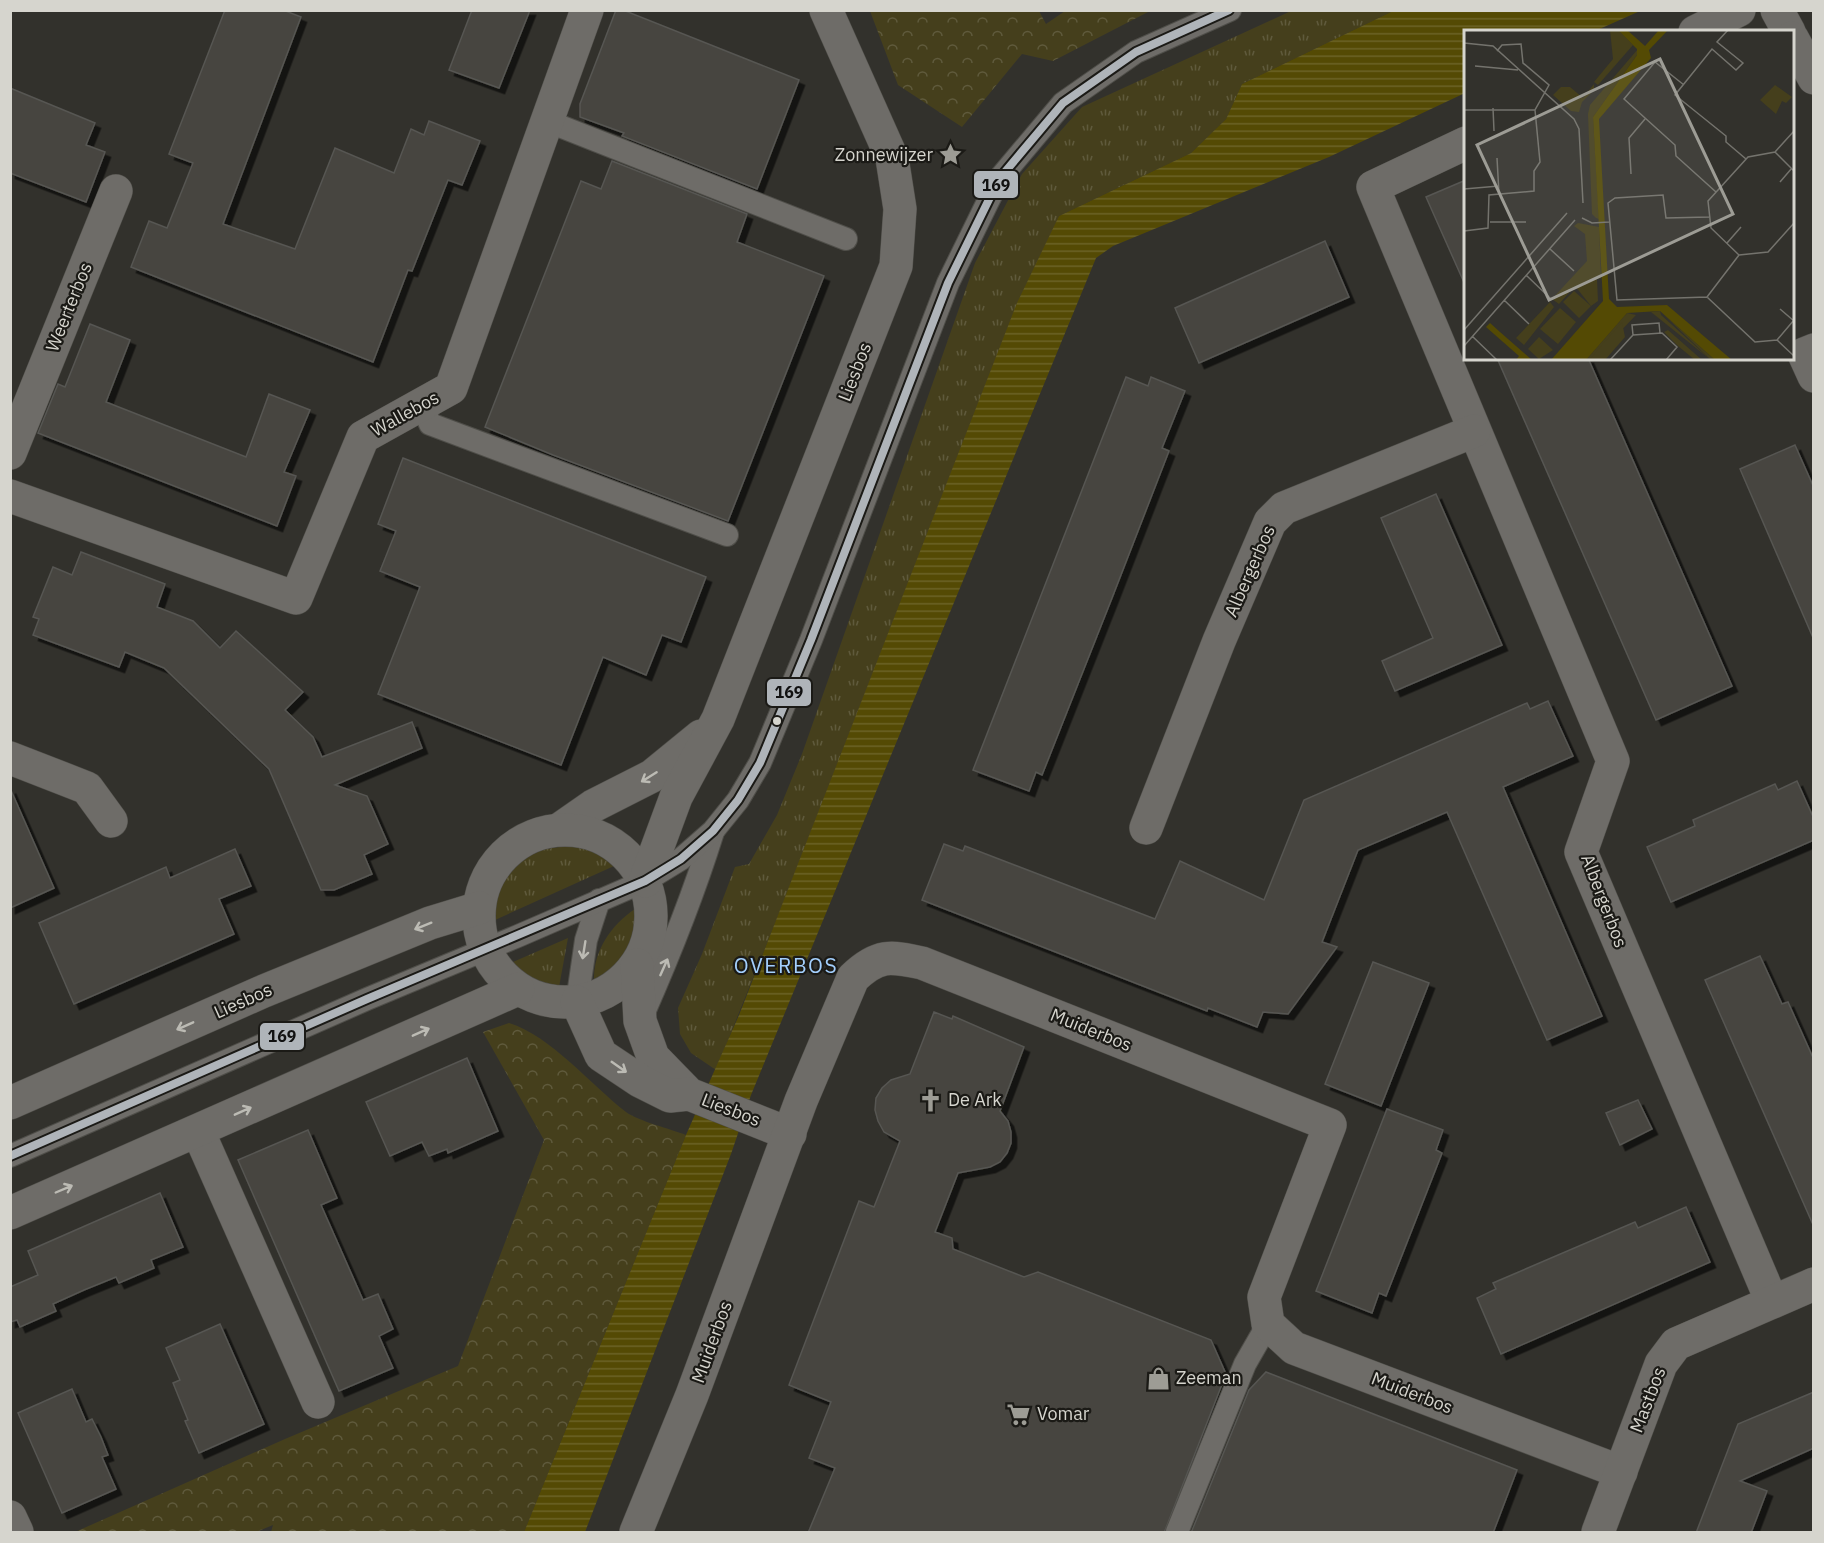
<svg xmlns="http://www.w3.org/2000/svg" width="1824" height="1543" font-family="'IBM Plex Sans',sans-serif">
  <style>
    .grass { fill: url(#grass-tufts) }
    .forest { fill: url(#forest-crowns) }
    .water { fill: url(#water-rules) }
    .building { fill: #464540; stroke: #575652; stroke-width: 1.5; filter: url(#shadow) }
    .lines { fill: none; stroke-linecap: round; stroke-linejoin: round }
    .service-casing { stroke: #4f4e49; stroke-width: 24 }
    .minor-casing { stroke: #4f4e49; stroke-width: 34 }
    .service { stroke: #6e6c68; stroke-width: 22 }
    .minor { stroke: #6e6c68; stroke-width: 33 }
    .bus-1-casing { stroke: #1b1a16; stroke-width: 12 }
    .bus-1 { stroke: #afb4b9; stroke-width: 8 }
    .oneway { stroke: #bcbbb4 }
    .bus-dot { fill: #d6d5ce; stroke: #1b1a16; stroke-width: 2 }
    .labels { text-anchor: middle; stroke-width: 4.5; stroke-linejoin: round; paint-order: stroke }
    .poi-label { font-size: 18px; fill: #d6d5ce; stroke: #1b1a16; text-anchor: start }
    .street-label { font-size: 18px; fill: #d6d5ce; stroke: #1b1a16 }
    .quarter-label { font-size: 21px; letter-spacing: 1.5px; fill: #a3cffd; stroke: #1b1a16 }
    .inset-road { fill: none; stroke: #74736d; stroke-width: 1.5 }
    .view { fill: #9d9c95; fill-opacity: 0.15; stroke: #9d9c95; stroke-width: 3 }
    .inset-edge { fill: none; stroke: #d6d5ce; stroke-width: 3 }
    .line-badge { stroke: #1b1a16; stroke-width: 2 }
    .pale-badge-label { font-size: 16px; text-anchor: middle; font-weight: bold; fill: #111 }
  </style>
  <defs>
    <pattern id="grass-tufts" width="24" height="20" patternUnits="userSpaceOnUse" patternTransform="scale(1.5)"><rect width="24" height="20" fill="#453f1c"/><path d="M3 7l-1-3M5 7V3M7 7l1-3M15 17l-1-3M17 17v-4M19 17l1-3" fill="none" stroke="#5f5a3c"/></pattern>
    <pattern id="forest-crowns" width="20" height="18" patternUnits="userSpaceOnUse" patternTransform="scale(1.5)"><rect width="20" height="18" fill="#453f1c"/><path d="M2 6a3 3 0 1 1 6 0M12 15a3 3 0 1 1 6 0" fill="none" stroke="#5f5a3c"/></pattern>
    <pattern id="water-rules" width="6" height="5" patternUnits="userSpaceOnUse" patternTransform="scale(1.5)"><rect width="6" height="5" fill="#544a04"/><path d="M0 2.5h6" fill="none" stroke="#6c6327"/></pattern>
    <filter id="shadow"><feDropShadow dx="5.5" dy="5.5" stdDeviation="0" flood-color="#0009"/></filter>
  </defs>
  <rect width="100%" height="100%" fill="#32312c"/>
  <g class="grass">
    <polygon points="1291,11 1393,11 1242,84 1226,119 1191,153 1059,216 716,1070 691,1053 680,1034 678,1008 702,954 735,867 749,864 777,815 802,754 975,263 1022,174 1082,107"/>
    <path d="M572 846C590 848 601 853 614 866L495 920C492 896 502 879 520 863 523 860 526 856 530 854 544 848 558 847 572 846Z"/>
    <path d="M635 909C640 944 624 966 594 981 593 951 611 925 635 909Z"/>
    <path d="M568 938 559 987C540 985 525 977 513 962Z"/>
  </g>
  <g class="forest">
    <polygon points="870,11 1039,11 1046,24 1065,11 1150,11 1053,61 1022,54 962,127 898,85"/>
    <path d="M509 1023C551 1036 591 1085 626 1112 638 1121 671 1129 686 1135L524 1532H271L273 1525 256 1532H75L285 1439 458 1366 544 1140 483 1032Z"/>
  </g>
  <polygon class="water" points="1393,11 1640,11 1595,31 1466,32 1465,93 1329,157 1113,246 1096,258 751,1095 731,1154 585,1532 524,1532 686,1135 739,1015 1017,303 1059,216 1191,153 1226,119 1242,84"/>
  <g class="building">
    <polygon points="225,10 283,10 301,17 223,224 295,249 335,148 394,173 411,129 424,135 429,121 480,141 462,185 448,180 412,271 408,270 373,362 131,267 149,221 167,228 193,163 169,154"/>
    <polygon points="472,10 530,10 499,88 449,70"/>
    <polygon points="616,10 623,10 799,80 757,189 622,136 624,133 580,117 580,104"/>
    <polygon points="10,88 95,123 86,145 105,152 86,202 10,173"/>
    <polygon points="612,161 747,214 737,242 824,276 728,521 553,455 485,427 581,181 601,189"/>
    <polygon points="1466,180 1466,287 1426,197"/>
    <polygon points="1325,241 1349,297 1199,363 1175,308"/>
    <polygon points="90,324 130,340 106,402 246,457 269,394 310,410 284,472 296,476 277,526 38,433 58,384 65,387"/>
    <polygon points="1497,358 1588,358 1732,686 1656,720"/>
    <polygon points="1126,377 1148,386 1151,377 1185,391 1162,448 1169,451 1112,598 1042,775 1036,772 1029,791 973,770"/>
    <polygon points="1795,445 1814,488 1814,640 1740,469"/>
    <polygon points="403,458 706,577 681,642 662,635 646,675 603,657 561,765 378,694 420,587 380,571 396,531 378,524"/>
    <polygon points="1436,494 1502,645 1395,691 1382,661 1433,638 1381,518"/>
    <polygon points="81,552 165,584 157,607 193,621 220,648 236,631 303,692 285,710 313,737 322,757 412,722 422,748 335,785 367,796 388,844 364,855 372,874 334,890 321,890 269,769 164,668 125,652 119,667 33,635 39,619 33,617 53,567 72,575"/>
    <polygon points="1548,701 1573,756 1503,787 1602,1016 1547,1040 1447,812 1358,850 1322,942 1337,947 1288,1014 1263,1012 1257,1027 1208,1008 1207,1011 922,900 944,844 963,851 965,846 1155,919 1180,861 1264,900 1304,800 1527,703 1530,709"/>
    <polygon points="1797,781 1814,819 1814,840 1671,902 1647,847 1695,826 1693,820 1775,784 1778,790"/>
    <polygon points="10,788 54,888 10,908"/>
    <polygon points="235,849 251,886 219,899 234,934 74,1004 39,923 166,867 170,878"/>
    <polygon points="1760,956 1782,1004 1788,1002 1814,1060 1814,1227 1705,980"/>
    <polygon points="1373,962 1429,983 1381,1106 1325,1084"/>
    <polygon points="934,1012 952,1019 953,1016 1024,1047 1000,1111 1008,1121 1011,1132 1011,1143 1007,1153 1000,1162 990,1167 958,1173 935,1232 952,1238 953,1249 1024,1277 1038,1272 1211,1340 1226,1374 1164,1533 808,1533 835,1468 809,1458 831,1402 789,1385 859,1201 874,1207 900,1141 884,1132 878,1121 875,1110 876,1098 882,1088 891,1080 910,1074"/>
    <polygon points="467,1058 498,1131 448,1153 447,1149 429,1156 422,1142 390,1156 366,1102"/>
    <polygon points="1638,1100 1652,1129 1620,1145 1606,1113"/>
    <polygon points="1387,1109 1443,1130 1436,1150 1442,1153 1386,1296 1379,1293 1372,1313 1316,1291"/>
    <polygon points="308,1130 337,1198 321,1205 363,1300 378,1294 393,1329 379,1336 393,1368 339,1391 238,1160"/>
    <polygon points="160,1193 183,1247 151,1260 154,1268 119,1283 116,1277 84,1290 53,1304 56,1311 20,1327 17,1320 10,1322 10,1287 38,1275 28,1251"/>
    <polygon points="1686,1207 1710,1262 1501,1354 1477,1298 1496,1289 1493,1283 1635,1222 1638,1228"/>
    <polygon points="220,1324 264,1424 199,1453 185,1421 188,1420 173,1383 180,1380 166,1348"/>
    <polygon points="1266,1372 1517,1470 1493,1533 1191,1533 1249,1390"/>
    <polygon points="72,1389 86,1422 92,1419 101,1437 108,1455 102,1457 116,1489 62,1513 18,1413"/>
    <polygon points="1814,1392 1814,1448 1740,1481 1767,1491 1751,1533 1696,1533 1738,1424"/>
  </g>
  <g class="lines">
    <defs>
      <g id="service">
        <polyline points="547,121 846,239"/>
        <polyline points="422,404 430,424 727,535"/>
        <polyline points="577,1002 586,940 599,900"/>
        <path d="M642 1017C669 956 693 896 713 832"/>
        <polyline points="10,1156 367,999 518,936 645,881 681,859 713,831 738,800 760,763 811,640 948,283 999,179 1063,103 1136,52 1230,10"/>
        <polyline points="1177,1532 1245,1364 1268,1324"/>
      </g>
      <g id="minor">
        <polyline points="1777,10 1789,32"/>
        <polyline points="1695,32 1739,10"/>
        <polyline points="1792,38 1814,78"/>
        <polyline points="1466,143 1373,187 1613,761 1581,852 1772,1302"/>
        <polyline points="1814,350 1804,354 1814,376"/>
        <polyline points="10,453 116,191"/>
        <polyline points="10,496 296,598 363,437 451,388 587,10"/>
        <polyline points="10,758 87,788 111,821"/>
        <polyline points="1146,828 1219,641 1270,522 1284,508 1474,431"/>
        <polyline points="560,829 593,806 652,776 701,736"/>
        <circle cx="565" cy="916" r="86"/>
        <polyline points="645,881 676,797 718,719 896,266 900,209 892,158 826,10"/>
        <polyline points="637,965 640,1021 653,1057 689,1094 790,1134"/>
        <polyline points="577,1002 601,1055 640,1081 670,1096 689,1094"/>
        <polyline points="10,1103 264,991 430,923 479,908"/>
        <polyline points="198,1131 318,1402"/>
        <polyline points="10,1213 518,989"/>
        <polyline points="10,1517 17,1532"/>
        <path d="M636 1532 692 1395 801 1101 853 978C878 954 890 956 922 963L1330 1125 1264 1297 1268 1324 1294 1348 1621 1472"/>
        <polyline points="1598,1532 1661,1364 1676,1344 1814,1284"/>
      </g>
    </defs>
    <use href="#service" class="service-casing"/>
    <use href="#minor" class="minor-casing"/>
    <use href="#service" class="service"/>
    <use href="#minor" class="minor"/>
    <defs>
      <polyline id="bus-1" points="10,1156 367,999 645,881 681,859 713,831 738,800 760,763 811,640 948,283 999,179 1063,103 1136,52 1229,10"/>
    </defs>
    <use href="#bus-1" class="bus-1-casing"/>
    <use href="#bus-1" class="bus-1"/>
  </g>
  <defs><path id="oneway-shaft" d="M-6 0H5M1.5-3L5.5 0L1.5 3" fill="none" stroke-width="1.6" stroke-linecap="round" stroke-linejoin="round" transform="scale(1.5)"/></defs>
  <g class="oneway">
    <use href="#oneway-shaft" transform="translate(649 777) rotate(148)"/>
    <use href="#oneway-shaft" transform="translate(423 926) rotate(158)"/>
    <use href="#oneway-shaft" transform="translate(584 950) rotate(99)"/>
    <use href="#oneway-shaft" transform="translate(664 967) rotate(-66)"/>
    <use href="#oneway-shaft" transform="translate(185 1026) rotate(156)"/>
    <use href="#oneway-shaft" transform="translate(421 1032) rotate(-24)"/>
    <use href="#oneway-shaft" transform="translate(619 1067) rotate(35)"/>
    <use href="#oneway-shaft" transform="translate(243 1111) rotate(-24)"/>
    <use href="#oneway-shaft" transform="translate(64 1189) rotate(-23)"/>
  </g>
  <defs>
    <symbol id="sight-bare" viewBox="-9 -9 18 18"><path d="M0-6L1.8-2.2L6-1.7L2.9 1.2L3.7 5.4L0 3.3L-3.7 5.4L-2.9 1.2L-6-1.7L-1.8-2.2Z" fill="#9d9c95" stroke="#1b1a16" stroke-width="2.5" paint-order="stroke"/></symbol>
    <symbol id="church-bare" viewBox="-9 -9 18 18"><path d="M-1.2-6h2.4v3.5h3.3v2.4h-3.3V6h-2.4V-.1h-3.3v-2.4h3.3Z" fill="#9d9c95" stroke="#1b1a16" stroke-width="2.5" paint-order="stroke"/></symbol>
    <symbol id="shop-bare" viewBox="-9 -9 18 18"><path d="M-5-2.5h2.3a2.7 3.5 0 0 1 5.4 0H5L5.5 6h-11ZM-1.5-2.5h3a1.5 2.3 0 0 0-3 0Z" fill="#9d9c95" stroke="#1b1a16" stroke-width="2.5" paint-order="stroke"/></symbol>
    <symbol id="supermarket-bare" viewBox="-9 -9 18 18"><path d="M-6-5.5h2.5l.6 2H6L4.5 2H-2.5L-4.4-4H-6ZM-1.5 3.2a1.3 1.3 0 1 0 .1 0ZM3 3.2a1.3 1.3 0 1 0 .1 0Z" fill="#9d9c95" stroke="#1b1a16" stroke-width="2.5" paint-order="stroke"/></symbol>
  </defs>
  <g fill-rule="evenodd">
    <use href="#sight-bare" x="934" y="138" width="33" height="33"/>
    <use href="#church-bare" x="914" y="1084" width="33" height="33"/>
    <use href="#shop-bare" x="1142" y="1362" width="33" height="33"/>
    <use href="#supermarket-bare" x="1002" y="1398" width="33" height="33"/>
  </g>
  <circle class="bus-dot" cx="777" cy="721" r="5"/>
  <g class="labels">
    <g class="poi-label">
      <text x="933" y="161" text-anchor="end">Zonnewijzer</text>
      <text x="948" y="1106">De Ark</text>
      <text x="1176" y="1384">Zeeman</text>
      <text x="1037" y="1420">Vomar</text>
    </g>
    <g class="street-label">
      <text transform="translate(69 307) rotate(-68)" y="6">Weerterbos</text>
      <text transform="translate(855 372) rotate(-69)" y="6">Liesbos</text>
      <text transform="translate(405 414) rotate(-29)" y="6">Wallebos</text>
      <text transform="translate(1250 571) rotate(-66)" y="6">Albergerbos</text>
      <text transform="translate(1604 901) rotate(69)" y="6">Albergerbos</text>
      <text transform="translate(243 1001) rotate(-24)" y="6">Liesbos</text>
      <text transform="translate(1091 1030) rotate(22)" y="6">Muiderbos</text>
      <text transform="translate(731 1110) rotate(21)" y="6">Liesbos</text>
      <text transform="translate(712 1342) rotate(-70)" y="6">Muiderbos</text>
      <text transform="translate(1412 1393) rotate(21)" y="6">Muiderbos</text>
      <text transform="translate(1648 1400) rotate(-69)" y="6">Mastbos</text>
    </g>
    <g class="quarter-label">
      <text x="786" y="973">OVERBOS</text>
    </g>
  </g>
  <g transform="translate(1464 30)">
    <rect width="330" height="330" fill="#32312c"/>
    <path d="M174 19 173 25 129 87 135 189 132 188 128 184 124 84 126 75ZM311 55 328 67 322 73 318 71 312 84 296 70ZM96 278 112 292 94 314 76 299ZM196 281 197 285 247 330 187 282ZM163 283 172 285 129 330H122Z" fill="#453f1c"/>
    <path d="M146 0H154L169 15 134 55 130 52 149 29ZM130 54V60L118 72 115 82 107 81 89 65 97 57H106L119 68ZM114 193 135 197 137 248 133 249 134 271 127 276 111 256 95 274 88 269 123 231 121 204 110 196ZM86 272 90 277 60 315 52 308ZM198 283 251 330H247ZM158 292 161 307 141 330H125ZM204 300 238 330H231L214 316 200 302Z" fill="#453f1c"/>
    <path d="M110 261 127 276 115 288 99 272ZM75 307 89 320 75 329 64 319Z" fill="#453f1c"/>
    <path d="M154 0H163L181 16 195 0H204L185 20 187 28 135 89 145 269 153 277 203 275 268 330H251L196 281 163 283 122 330H87L139 271 129 87 173 25V19ZM26 293 36 302 68 330H52L55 326 22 297Z" fill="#544a04"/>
    <path class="inset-road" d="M264 0 253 12 279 33 272 40 248 19 211 65 262 106V112L282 129M0 13 29 16 110 89 115 99 119 173M11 36 54 40M220 55 191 32 160 69 211 115 212 126 252 162M29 78 30 101M0 80H71M311 122 330 141M33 128 35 164M167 144 165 108 181 89M316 152 328 138M0 159 35 156M118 188 128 193 145 192M26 192H62M0 201 24 198 25 165 70 161V141L76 132 71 80 85 55 59 33 57 14 38 15 33 21M263 213 277 197M86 219 110 241M275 225 304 222 330 193M62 245 87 269M243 267 153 270 144 173 151 168 199 165 202 188 245 187M243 267 275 225 247 198 244 171 284 127 311 122 330 101M243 267 291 312 313 310 330 326M40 270 65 294M316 279 330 291M0 300 103 183M169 305 168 295 195 293 196 303M8 306 33 330M313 310 330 290M0 316 111 190M146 330 169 305 198 303 213 317 202 330"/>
    <path class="view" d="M196 29 269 184 85 270 13 115Z"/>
    <rect width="330" height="330" class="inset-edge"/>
  </g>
  <g class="line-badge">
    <rect x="973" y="170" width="46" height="29" rx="6" fill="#afb4b9"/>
    <rect x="766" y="678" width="46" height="29" rx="6" fill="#afb4b9"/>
    <rect x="259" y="1022" width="46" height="29" rx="6" fill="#afb4b9"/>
  </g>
  <g class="pale-badge-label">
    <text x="996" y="191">169</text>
    <text x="789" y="698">169</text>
    <text x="282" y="1042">169</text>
  </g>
  <rect width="1824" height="1543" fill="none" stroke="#d6d5ce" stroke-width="24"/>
</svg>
